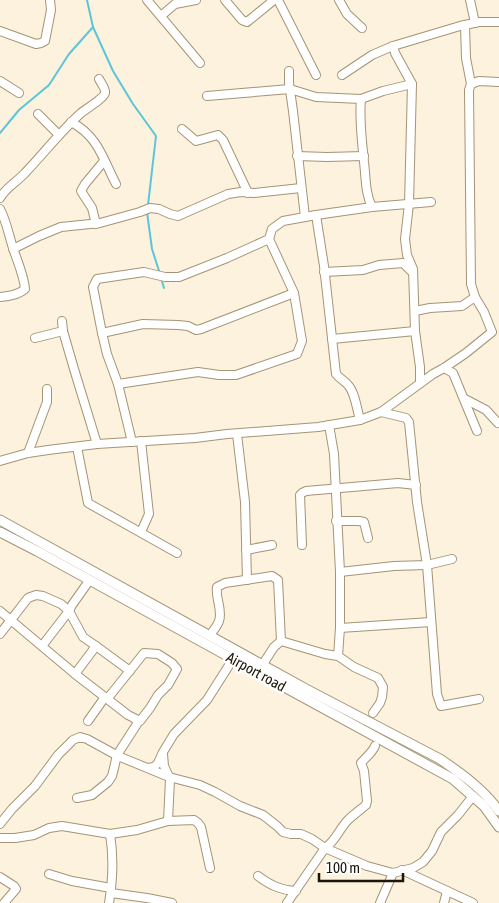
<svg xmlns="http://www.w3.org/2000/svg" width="499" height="903" font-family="'Asap Condensed',sans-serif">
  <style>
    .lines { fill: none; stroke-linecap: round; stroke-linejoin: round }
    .stream { stroke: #5cc5da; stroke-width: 2 }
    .minor-casing { stroke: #a59475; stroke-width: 10 }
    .major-casing { stroke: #a59475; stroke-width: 11 }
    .minor { stroke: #fff; stroke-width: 8 }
    .major { stroke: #fff; stroke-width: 9 }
    .labels { text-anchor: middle; stroke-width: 5; stroke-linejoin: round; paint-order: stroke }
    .street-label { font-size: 15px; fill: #1c160a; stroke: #fff }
  </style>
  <rect width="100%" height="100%" fill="#fcf2dd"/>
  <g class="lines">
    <g class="stream">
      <polyline points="87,0 93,27 113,71 133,104 156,136 148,205"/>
      <polyline points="0,133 19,110 49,85 69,54 93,27"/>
      <polyline points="147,212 152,249 160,274"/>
      <polyline points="161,278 164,288"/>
    </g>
    <defs>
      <g id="minor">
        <polyline points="147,0 200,63"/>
        <polyline points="225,0 242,20 247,22 274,0"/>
        <polyline points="278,0 316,75"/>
        <polyline points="339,0 347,14 362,28"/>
        <polyline points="470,0 475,23"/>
        <polyline points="161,16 175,4 196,0"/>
        <polyline points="465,25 466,58 471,84"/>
        <polyline points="0,31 36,44 41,43 45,41 51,10 50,0"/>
        <polyline points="289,71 289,83 293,111 305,217"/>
        <polyline points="342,75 372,55 393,46"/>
        <polyline points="0,81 19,93"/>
        <polyline points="207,96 290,89 316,97 361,99"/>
        <polyline points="38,114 59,135"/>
        <path d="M71 122C98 136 103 159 116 184"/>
        <polyline points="182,129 196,141 218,135 223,140 248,193"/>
        <polyline points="297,156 327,157 364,156"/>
        <path d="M0 198C6 187 17 182 25 173 44 153 61 131 81 113 86 109 104 98 105 93 106 89 101 83 99 79"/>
        <path d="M372 207C365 193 366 178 364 162 362 141 359 120 361 99L383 91 412 84"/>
        <path d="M0 209C7 222 9 237 14 251 18 263 24 276 25 289 18 295 9 296 0 297"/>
        <path d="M316 215 324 266 336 374C340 379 345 381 348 385 355 392 357 410 360 420"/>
        <polyline points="96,224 92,208 81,191 85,184 104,161"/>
        <polyline points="13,249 39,236 61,227 100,223 140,212 150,208 159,209 170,214 178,216 228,194 241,192 254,193 301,188"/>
        <polyline points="324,272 363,270 379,265 403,263 412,272"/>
        <polyline points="415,311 430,308 462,306 475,297"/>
        <polyline points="62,321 63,331 74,369 97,444"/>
        <polyline points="102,333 143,324 178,325 188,326 196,330 201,329 294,293"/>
        <polyline points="35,338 63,331"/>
        <polyline points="332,339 415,331"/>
        <polyline points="444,368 453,373 477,431"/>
        <polyline points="420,383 420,367 415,331 413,269 407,255 405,239 409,204 412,84 395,53 393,46 460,26 479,22 499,22"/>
        <polyline points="118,384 198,372 219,375 236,375 297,354 302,341 294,293 269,239"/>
        <polyline points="465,399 486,410 498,423"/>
        <polyline points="381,412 406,418 409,422 417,502 427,565 437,694 441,706 479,699"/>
        <polyline points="329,425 334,454 340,572 340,628 338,656"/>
        <polyline points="237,434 245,502 247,580"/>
        <polyline points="132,442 118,384 107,354 102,333 93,287 97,279 144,272 165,277 179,277 227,258 269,239 272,229 283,221 316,215 372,207 431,202"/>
        <polyline points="77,447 88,503 177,553"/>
        <polyline points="28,453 47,402 47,389"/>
        <polyline points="0,461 28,453 48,450 97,444 195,438 227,434 318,427 360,420 381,412 433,374 444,368 466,353 492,332 484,312 475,297 471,284 469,90 471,84 479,81 499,82"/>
        <polyline points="336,521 359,521 364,522 368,538"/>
        <polyline points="141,532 149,514 141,441"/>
        <polyline points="302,545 300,495 302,493 306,491 398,483 416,485"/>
        <polyline points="246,550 272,545"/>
        <polyline points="340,572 394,566 427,565 452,559"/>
        <polyline points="0,611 75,674 128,715 140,721 150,708 158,695 168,685 177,669 172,663 158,654 144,653 108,698"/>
        <polyline points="340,628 431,622"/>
        <polyline points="0,634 28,598 36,595 43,596 61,604 69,611 83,637 96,646 75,674"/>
        <path d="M210 635C213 631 218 625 219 621 223 610 215 598 217 587L225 583 272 576 278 580 281 641"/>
        <polyline points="42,646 69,611 72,605 89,581"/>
        <polyline points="96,646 130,671"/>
        <polyline points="263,664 274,647 281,641 325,654 338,656 354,667 378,678 383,687 382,697 380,703 373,713"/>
        <polyline points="88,721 105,697"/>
        <polyline points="163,754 164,766 170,779 168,821"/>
        <polyline points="148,768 154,767 158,763 163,752 174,734 207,700 233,659"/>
        <polyline points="77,798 92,795 108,782 112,776 114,768 117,755 137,724 138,721 135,719"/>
        <path d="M0 824 12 809 35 786 58 755 73 740 80 737 87 739 118 756 169 777 200 785 215 792 240 806 263 815 277 826 283 832 291 834H301L312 839 325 848C336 841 339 829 348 820 353 815 360 810 366 805L367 801 364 771 361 763C366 757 372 753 375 746"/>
        <polyline points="0,838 15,838 34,835 49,828 62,826 110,834 137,830 168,821 194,820 198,823 201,827 210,868"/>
        <polyline points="402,870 473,903"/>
        <polyline points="49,874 72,881 111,888"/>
        <path d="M258 876C270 885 280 890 296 891"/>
        <polyline points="0,877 14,886 16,889 4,903"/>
        <polyline points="111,893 147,898 172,903"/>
        <path d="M109 903C113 879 114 858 110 834"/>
        <polyline points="287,903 325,848 367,866 393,873 413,868 423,862 432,851 441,832 458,815 473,796"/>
        <polyline points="380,903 393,873"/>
        <polyline points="444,903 447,891"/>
      </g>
      <g id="major">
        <path d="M0 520 306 689 440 759C462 774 483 789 499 811"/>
        <polyline points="0,532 37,551 233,659 453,779 484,806 499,827"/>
      </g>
    </defs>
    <use href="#minor" class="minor-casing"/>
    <use href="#major" class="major-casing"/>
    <use href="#minor" class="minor"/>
    <use href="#major" class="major"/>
  </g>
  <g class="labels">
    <g class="street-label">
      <text transform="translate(256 672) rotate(29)" y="5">Airport road</text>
    </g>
  </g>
  <path d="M319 873v8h84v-8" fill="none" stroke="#1c160a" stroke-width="2.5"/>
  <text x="326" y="873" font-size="15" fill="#1c160a" stroke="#ffffff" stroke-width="4" paint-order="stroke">100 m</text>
</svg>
